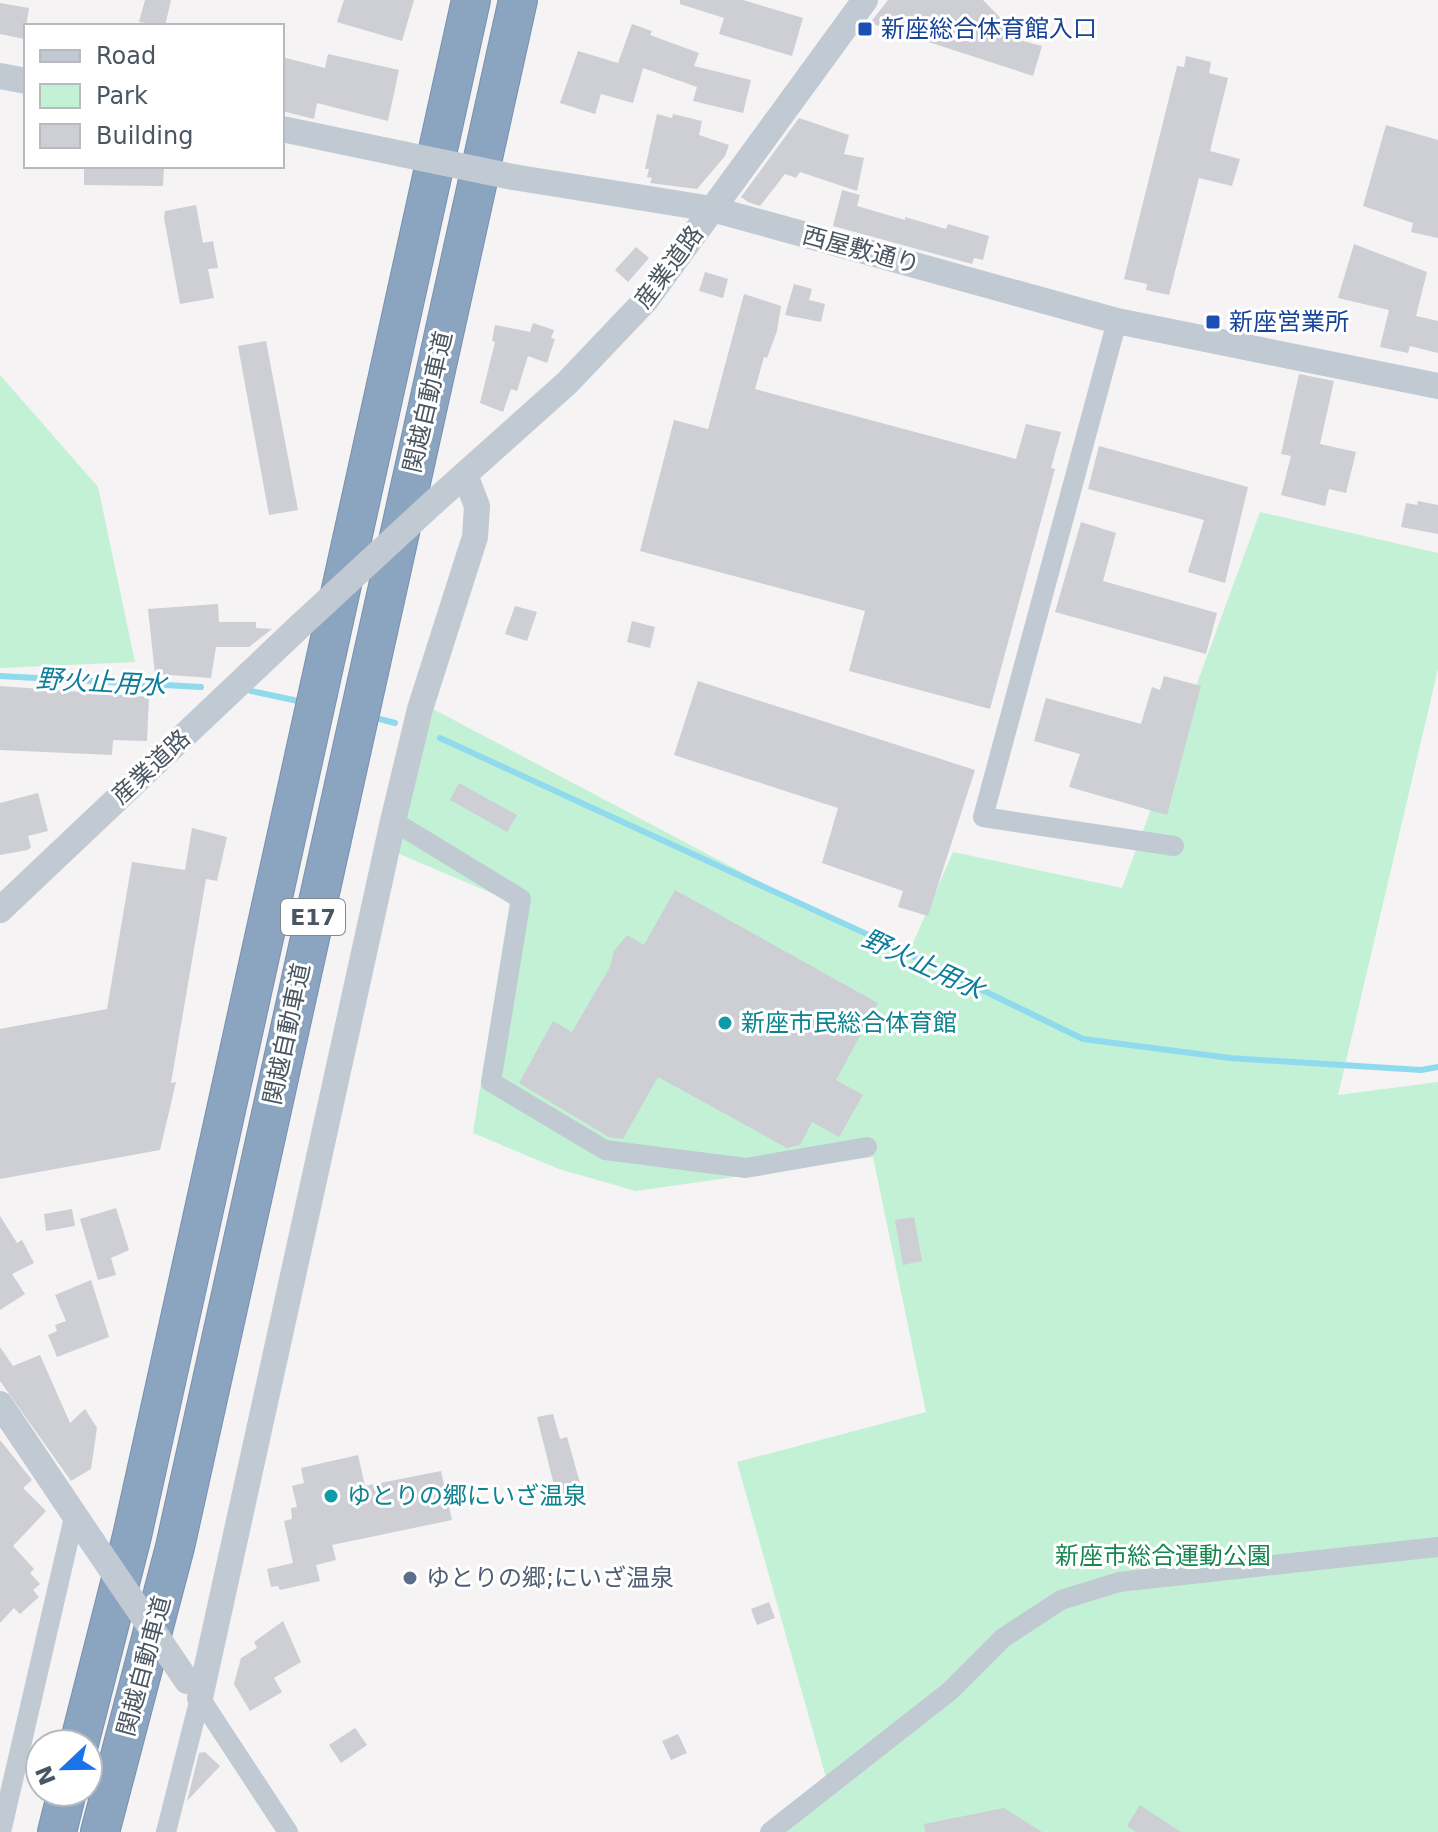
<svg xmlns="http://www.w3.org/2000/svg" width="1438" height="1832" font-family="'DejaVu Sans','Noto Sans JP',sans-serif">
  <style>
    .green { fill: #c3f1d5 }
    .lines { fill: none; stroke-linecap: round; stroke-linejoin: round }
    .stream { stroke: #90daee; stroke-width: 6 }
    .building { fill: #cdcfd5 }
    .motorway-casing { stroke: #7690ad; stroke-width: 40 }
    .minor { stroke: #c1cad2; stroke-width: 20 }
    .tertiary { stroke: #c1cad2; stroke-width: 26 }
    .motorway { stroke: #8ba5c1; stroke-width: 38 }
    .tertiary-bridge { stroke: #c1cad2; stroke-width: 26 }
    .transit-dot { fill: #1a4fb4; stroke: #fff; stroke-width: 3 }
    .culture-dot { fill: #0f9aa8; stroke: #fff; stroke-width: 3 }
    .service-dot { fill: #5c6f8a; stroke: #fff; stroke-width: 3 }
    .labels { text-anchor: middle; stroke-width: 6; stroke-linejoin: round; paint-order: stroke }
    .shield { fill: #fff; stroke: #808990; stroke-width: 2 }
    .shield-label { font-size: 22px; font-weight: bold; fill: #4a5661 }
    .transit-label { font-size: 24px; fill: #164399; stroke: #fff; text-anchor: start }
    .street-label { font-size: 24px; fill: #4a5661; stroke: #fff }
    .culture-label { font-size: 24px; fill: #0d838f; stroke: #fff; text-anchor: start }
    .park-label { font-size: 24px; fill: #17864f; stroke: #fff }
    .service-label { font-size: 24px; fill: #4e5e75; stroke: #fff; text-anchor: start }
    .water-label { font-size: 26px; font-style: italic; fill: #0c7c9b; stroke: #fff }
  </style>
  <rect width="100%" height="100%" fill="#f5f3f3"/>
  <g class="green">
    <polygon points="0,375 98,487 135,662 0,668"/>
    <polygon points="1260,512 1438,553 1438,669 1338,1095 1438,1082 1438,1832 784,1832 831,1795 737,1462 926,1412 873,1157 636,1191 559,1169 473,1133 510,901 397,853 433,709 906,959 953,852 1122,888"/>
  </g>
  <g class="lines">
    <g class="stream">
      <polyline points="0,676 201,687"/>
      <polyline points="251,691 303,702"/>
      <polyline points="372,717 395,723"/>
      <polyline points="440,738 873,937 1083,1039 1230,1058 1421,1070 1438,1067"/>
    </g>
  </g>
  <g class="building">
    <polygon points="145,0 171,0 165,26 139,22"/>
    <polygon points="344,0 414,0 402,41 337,22"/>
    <polygon points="680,0 743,0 803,18 792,56 719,34 724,18 680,4"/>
    <polygon points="888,0 983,0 1023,41 1042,46 1033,76 870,23"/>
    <polygon points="0,3 29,8 24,39 0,34"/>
    <polygon points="632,24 652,31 650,35 699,53 694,66 751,80 743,113 693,101 697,87 643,68 633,103 601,94 595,114 560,103 578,51 618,63"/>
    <polygon points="328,54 399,70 388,121 317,103 314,119 282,111 282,57 325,68"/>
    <polygon points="1186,56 1211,62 1209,73 1228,78 1210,151 1240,159 1232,186 1199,178 1169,295 1146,290 1147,284 1124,279 1177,66 1184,67"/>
    <polygon points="657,114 672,118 673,114 702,121 699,135 729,145 725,156 697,189 650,183 652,178 647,177 649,169 645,169"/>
    <polygon points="799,118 849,135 844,154 864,158 857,191 800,172 796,178 785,174 760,206 748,202 741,197"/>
    <polygon points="1386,125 1438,140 1438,238 1411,232 1413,223 1363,206"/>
    <polygon points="84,166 164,166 163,186 84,185"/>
    <polygon points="842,190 860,195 857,206 905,220 905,217 946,229 948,224 989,236 983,260 974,258 972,264 833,226"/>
    <polygon points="196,205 203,243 213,241 218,268 208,269 214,298 180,304 164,218 165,211"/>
    <polygon points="1354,244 1427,272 1416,316 1438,321 1438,353 1410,346 1408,353 1380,347 1389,310 1338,298"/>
    <polygon points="636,247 649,258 628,282 615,270"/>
    <polygon points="705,272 728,279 723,298 699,291"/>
    <polygon points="794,284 812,289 809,300 825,304 821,322 785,315"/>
    <polygon points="744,294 781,306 777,331 767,358 764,357 755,389 1016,459 1026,424 1061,432 1051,468 1055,469 990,709 849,671 865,611 640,551 674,420 708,429"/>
    <polygon points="533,323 554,330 551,338 555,339 547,363 528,356 517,391 511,389 503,412 480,403 495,342 492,341 495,325 530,332"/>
    <polygon points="266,341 298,510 269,515 238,346"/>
    <polygon points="1299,374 1334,381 1320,444 1356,452 1346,493 1329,489 1325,506 1281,495 1291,456 1281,454"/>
    <polygon points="1099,446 1248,487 1225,583 1188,572 1204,520 1088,489"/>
    <polygon points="1418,501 1438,505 1438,534 1401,527 1406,503 1417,505"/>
    <polygon points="1081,522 1116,533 1103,581 1217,613 1206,654 1055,612"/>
    <polygon points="218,604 219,622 256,622 256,628 272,629 249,647 216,647 211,678 155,674 148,609"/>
    <polygon points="515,606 537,612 527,641 505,634"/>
    <polygon points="632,621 655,627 650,648 627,642"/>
    <polygon points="1164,676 1201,686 1167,815 1069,787 1080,754 1034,741 1046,698 1141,724 1152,687 1160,690"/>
    <polygon points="698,681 975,770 928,916 898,907 903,891 822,863 838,808 674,755"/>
    <polygon points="0,686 149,697 147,741 113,740 112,755 0,750"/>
    <polygon points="459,783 517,815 507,832 450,800"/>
    <polygon points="38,793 48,831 28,836 31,847 28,850 0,855 0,803"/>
    <polygon points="192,828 227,837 217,881 206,879 171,1083 176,1082 160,1150 0,1179 0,1029 107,1009 132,862 185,870"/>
    <polygon points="675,890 878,1003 836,1080 863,1095 839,1137 812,1122 800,1145 787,1148 658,1077 623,1139 609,1137 519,1083 553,1021 572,1032 610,967 614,951 627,935 644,945"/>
    <polygon points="116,1208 129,1250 111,1258 116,1275 98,1280 80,1219"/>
    <polygon points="72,1209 75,1226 46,1231 44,1214"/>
    <polygon points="0,1216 17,1243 22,1240 34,1263 12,1274 25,1294 0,1310"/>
    <polygon points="914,1217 922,1261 903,1265 895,1220"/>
    <polygon points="91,1280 109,1337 57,1357 48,1335 57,1331 55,1325 66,1321 55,1295"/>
    <polygon points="0,1347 13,1366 40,1355 70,1423 85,1409 97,1428 91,1469 71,1481 0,1381"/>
    <polygon points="553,1414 560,1439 567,1437 584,1497 549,1504 546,1487 554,1485 537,1417"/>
    <polygon points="0,1440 32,1480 23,1488 46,1511 13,1546 34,1569 30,1573 40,1584 33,1590 39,1597 20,1614 14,1608 0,1623"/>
    <polygon points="358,1455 365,1486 441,1471 452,1520 332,1545 336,1560 316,1565 320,1581 280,1590 278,1586 271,1587 267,1569 293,1563 284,1521 292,1519 291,1508 297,1507 292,1486 304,1483 301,1468"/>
    <polygon points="769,1602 775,1618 757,1625 751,1609"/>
    <polygon points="283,1621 301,1662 274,1678 282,1692 250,1711 234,1684 241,1658 257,1648 254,1642"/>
    <polygon points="355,1728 367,1745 341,1763 329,1745"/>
    <polygon points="678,1734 687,1753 671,1760 662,1741"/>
    <polygon points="205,1752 220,1766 187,1801 199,1753"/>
    <polygon points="1140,1805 1181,1832 1136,1832 1127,1826"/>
    <polygon points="1004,1808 1042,1832 925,1832 924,1824"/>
  </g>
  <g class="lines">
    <defs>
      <g id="motorway">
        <polyline points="79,1744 132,1536 471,0"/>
        <polyline points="57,1832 67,1792"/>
        <polyline points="100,1832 175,1547 518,0"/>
      </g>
    </defs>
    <use href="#motorway" class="motorway-casing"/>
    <g class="minor">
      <polyline points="1117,321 983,817 1174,846"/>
      <polyline points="393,821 521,899 491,1082 605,1150 746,1168 867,1147"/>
      <polyline points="200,1698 288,1832"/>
      <polyline points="1,1832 74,1517"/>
      <polyline points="166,1832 200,1698"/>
      <polyline points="770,1832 950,1691 1003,1638 1061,1600 1119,1582 1438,1547"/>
    </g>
    <g class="tertiary">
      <polyline points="0,76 26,81"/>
      <polyline points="282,129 402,154"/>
      <polyline points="513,177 712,209 1117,321 1438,386"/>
      <polyline points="435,501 567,383 646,300 865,0"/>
      <polyline points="0,910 301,625"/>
      <polyline points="0,1404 92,1541"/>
      <polyline points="200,1698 393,821 420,709 475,537 477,506 465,475"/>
    </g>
    <use href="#motorway" class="motorway"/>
    <g class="tertiary-bridge">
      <polyline points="402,154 513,177"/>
      <polyline points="301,625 435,501"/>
      <polyline points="92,1541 187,1681"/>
    </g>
  </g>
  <g class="transit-dot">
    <rect x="857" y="21" width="16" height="16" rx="4"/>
    <rect x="1205" y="314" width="16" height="16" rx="4"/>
  </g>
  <g class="culture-dot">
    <circle cx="725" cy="1023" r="8"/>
    <circle cx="331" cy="1496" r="8"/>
  </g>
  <circle class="service-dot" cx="410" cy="1578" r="8"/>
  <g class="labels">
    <rect class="shield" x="281" y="899" width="64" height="36" rx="6"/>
    <g class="shield-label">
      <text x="313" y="925">E17</text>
    </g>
    <g class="transit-label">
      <text x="881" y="37">新座総合体育館入口</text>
      <text x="1229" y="330">新座営業所</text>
    </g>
    <g class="street-label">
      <text transform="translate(861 250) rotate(15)" y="8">西屋敷通り</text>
      <text transform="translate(669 267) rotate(-53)" y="8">産業道路</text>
      <text transform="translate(428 402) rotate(-77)" y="8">関越自動車道</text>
      <text transform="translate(151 767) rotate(-43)" y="8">産業道路</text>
      <text transform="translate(287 1034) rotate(-78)" y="8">関越自動車道</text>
      <text transform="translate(144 1666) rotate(-75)" y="8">関越自動車道</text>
    </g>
    <g class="culture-label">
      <text x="741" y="1031">新座市民総合体育館</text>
      <text x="347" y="1504">ゆとりの郷にいざ温泉</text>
    </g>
    <g class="park-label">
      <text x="1163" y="1564">新座市総合運動公園</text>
    </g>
    <g class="service-label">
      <text x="426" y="1586">ゆとりの郷;にいざ温泉</text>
    </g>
    <g class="water-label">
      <text transform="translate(101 682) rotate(3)" y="9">野火止用水</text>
      <text transform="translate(923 964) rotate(25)" y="9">野火止用水</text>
    </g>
  </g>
  <rect x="24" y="24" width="260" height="144" fill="#ffffff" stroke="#b7bbc0" stroke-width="2"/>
  <rect x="40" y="50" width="40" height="12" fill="#c1cad2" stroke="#b7bbc0" stroke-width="2"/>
  <text x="96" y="64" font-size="24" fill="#4a5661">Road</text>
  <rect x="40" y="84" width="40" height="24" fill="#c3f1d5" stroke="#b7bbc0" stroke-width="2"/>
  <text x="96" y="104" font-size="24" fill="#4a5661">Park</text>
  <rect x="40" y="124" width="40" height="24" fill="#cdcfd5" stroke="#b7bbc0" stroke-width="2"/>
  <text x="96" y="144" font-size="24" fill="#4a5661">Building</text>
  <g transform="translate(64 1768) rotate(248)"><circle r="38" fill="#ffffff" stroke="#b7bbc0" stroke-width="2"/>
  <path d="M0-6L14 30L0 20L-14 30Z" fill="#1a73e8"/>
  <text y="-12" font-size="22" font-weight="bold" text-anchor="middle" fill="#4a5661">N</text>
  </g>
</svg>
